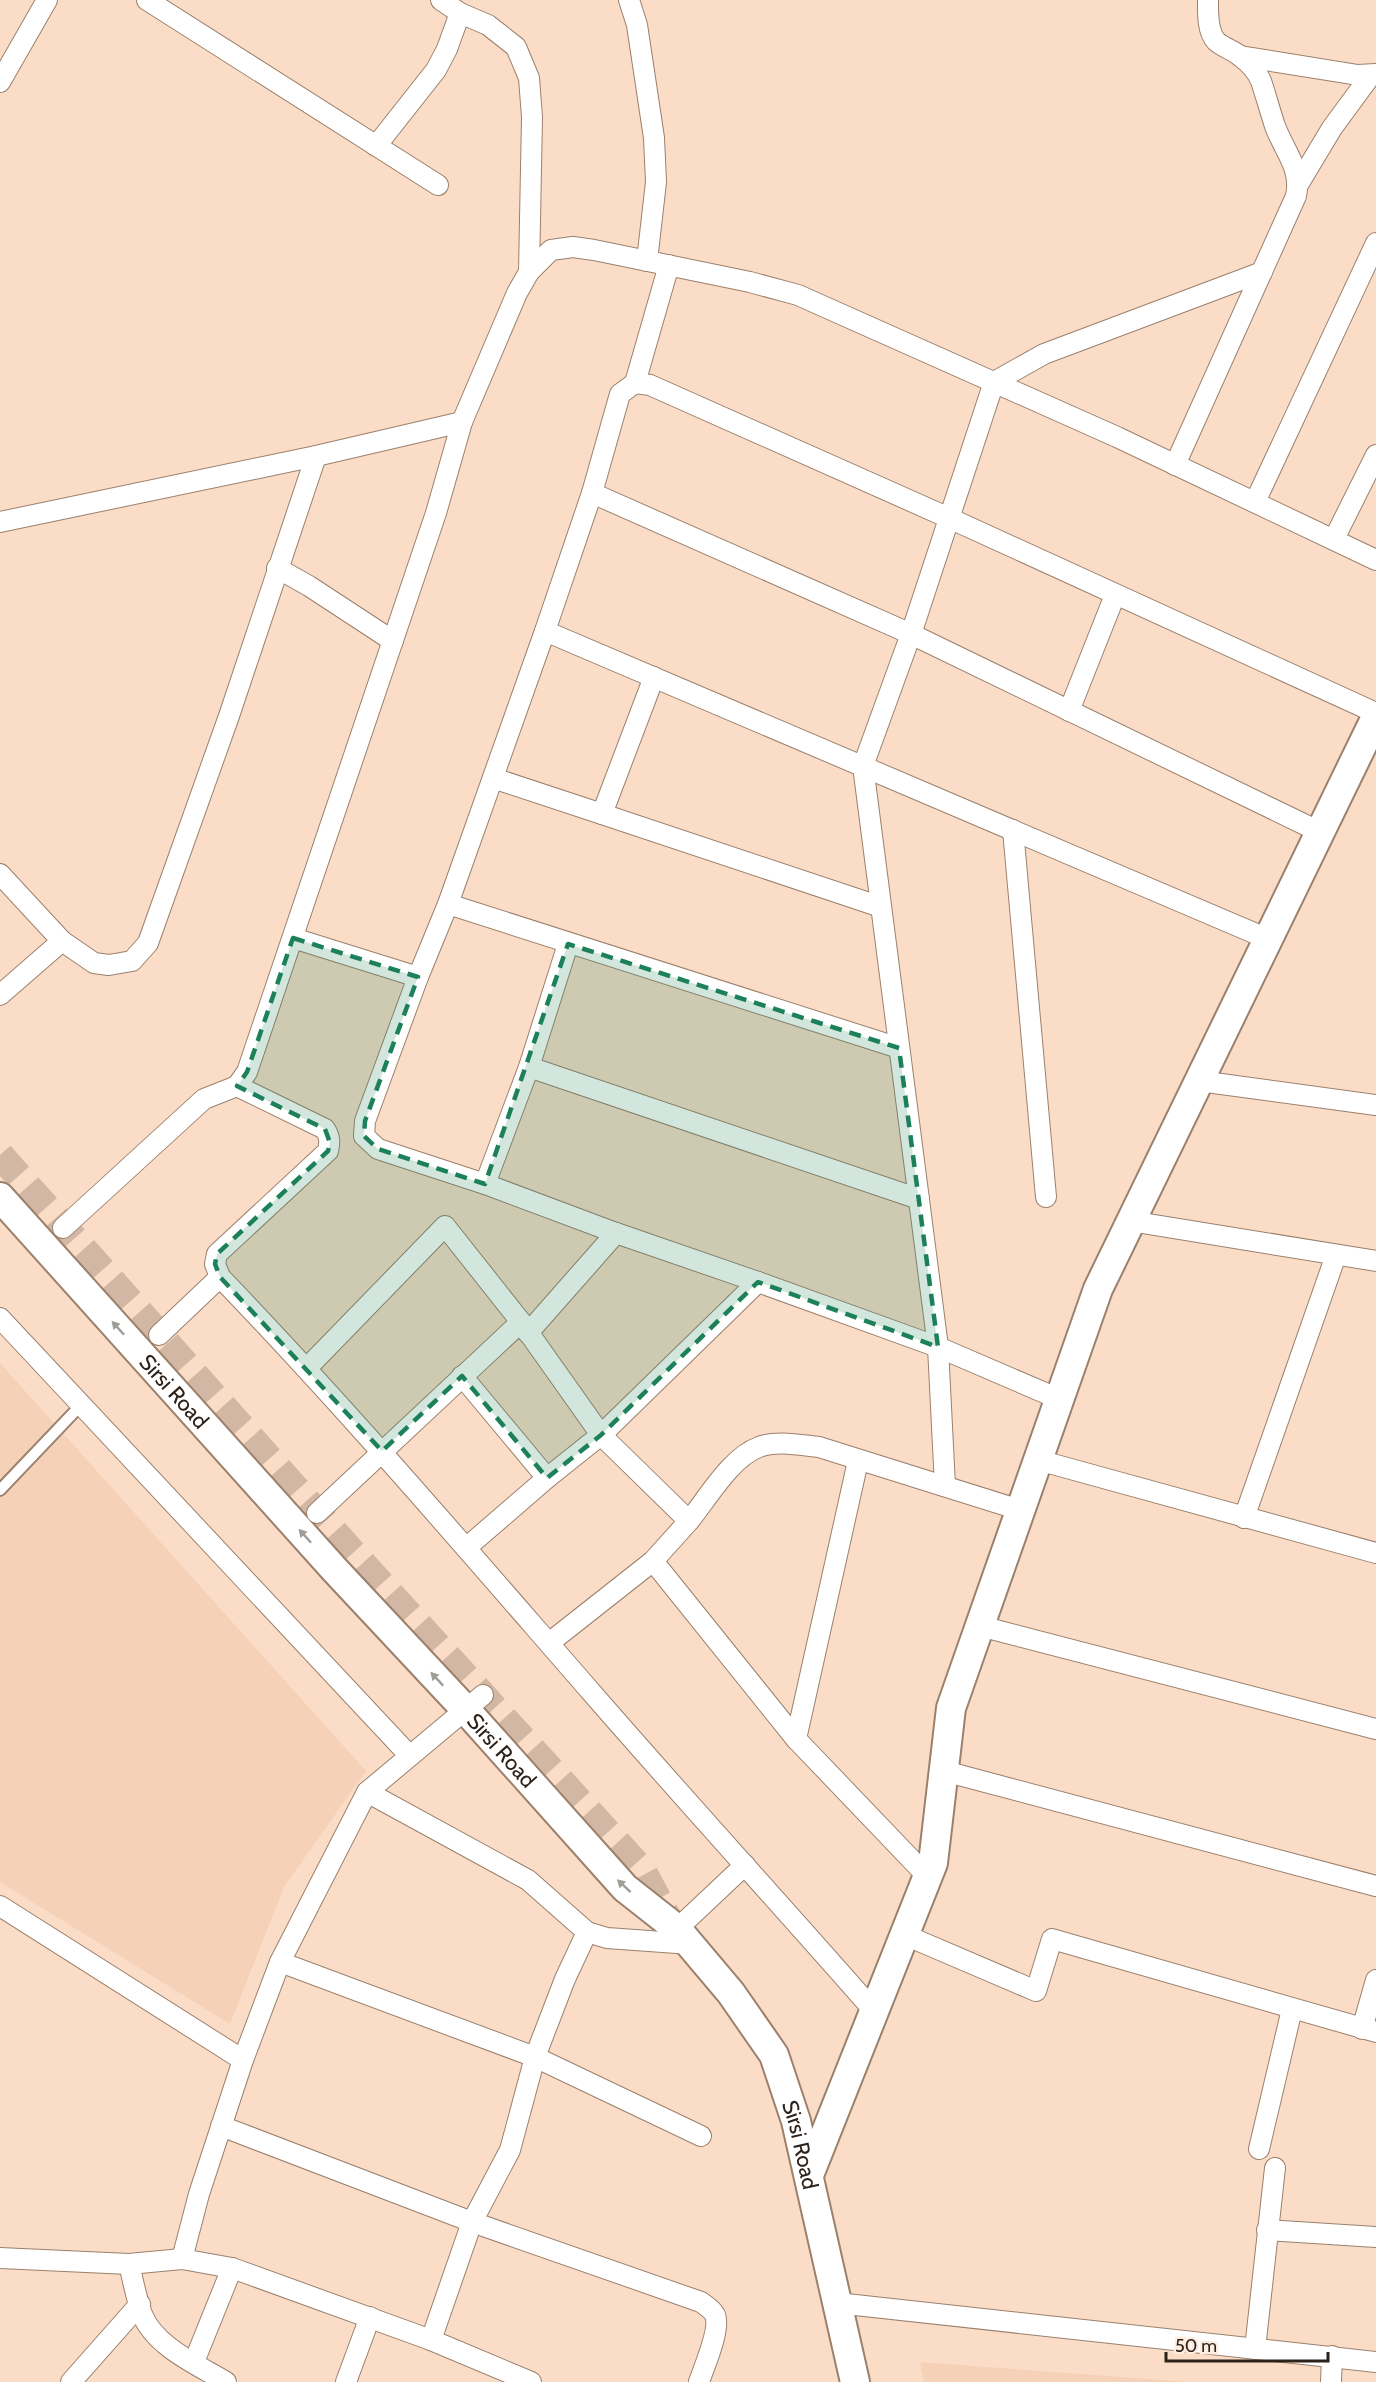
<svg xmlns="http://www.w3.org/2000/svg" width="1376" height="2382" font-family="Cabin,sans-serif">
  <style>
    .built { fill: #f5d1b7 }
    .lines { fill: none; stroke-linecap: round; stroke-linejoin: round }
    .secondary-tunnel { stroke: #d2b8a4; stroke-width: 28; stroke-dasharray: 28 14; stroke-linecap: butt }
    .lane-casing { stroke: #9b806c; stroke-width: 14 }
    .street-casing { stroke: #9b806c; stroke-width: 22 }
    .secondary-casing { stroke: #9b806c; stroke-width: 32 }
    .lane { stroke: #fff; stroke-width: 10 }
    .street { stroke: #fff; stroke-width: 20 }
    .secondary { stroke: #fff; stroke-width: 28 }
    .oneway { fill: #a09c98 }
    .marked { fill: #1c815b; fill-opacity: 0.2; stroke: #1c815b; stroke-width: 4.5; stroke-dasharray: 12 8; stroke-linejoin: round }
    .labels { text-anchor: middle; stroke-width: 4.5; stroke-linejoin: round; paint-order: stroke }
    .street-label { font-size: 22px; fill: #2d221a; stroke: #ffede0 }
  </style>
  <rect width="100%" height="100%" fill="#fbddc7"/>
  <g class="built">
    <polygon points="0,1363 366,1771 284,1887 230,2024 0,1882"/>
    <polygon points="920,2362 1189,2382 924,2382"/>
  </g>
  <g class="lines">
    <polyline class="secondary-tunnel" points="0,1155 352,1552 642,1870 670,1922"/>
    <defs>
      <polyline id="lane" points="0,1490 80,1406"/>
      <g id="street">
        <polyline points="147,0 438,185"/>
        <polyline points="441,0 460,13 488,25 516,47 529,78 532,117 529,272"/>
        <polyline points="629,0 637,25 654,138 656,182 647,261"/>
        <polyline points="1240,56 1358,75 1376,74"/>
        <polyline points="0,82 47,0"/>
        <polyline points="376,146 436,70 447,49 460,13"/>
        <polyline points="1299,183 1332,128 1371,75"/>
        <polyline points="635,383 669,265"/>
        <path d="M1175 465 1296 196C1302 168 1284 151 1275 126 1270 111 1266 96 1261 81 1257 71 1248 62 1240 56 1233 50 1222 47 1216 41 1207 31 1208 12 1208 0"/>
        <polyline points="592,493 911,634 1320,832"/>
        <polyline points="1255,502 1376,243"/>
        <polyline points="0,522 316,456 462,422"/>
        <polyline points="1334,539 1376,455"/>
        <polyline points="277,568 309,586 393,641"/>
        <polyline points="545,631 592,493 620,394 635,383 650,385 949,518 1376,713"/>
        <polyline points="654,677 602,814 881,907"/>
        <polyline points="1069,711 1115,595"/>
        <polyline points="493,778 602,814"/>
        <polyline points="1013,830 1046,1197"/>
        <polyline points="0,874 62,941 94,963 109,965 132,961 148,943 229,716 316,456"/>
        <polyline points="448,904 899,1048"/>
        <polyline points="293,938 418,977"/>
        <polyline points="0,995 62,941"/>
        <polyline points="529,1067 919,1199"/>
        <polyline points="1199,1081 1376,1105"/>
        <polyline points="485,1184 529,1067 568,944"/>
        <polyline points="1130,1221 1376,1261"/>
        <polyline points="63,1228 204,1099 237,1086 247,1072 436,513 462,422 517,293 529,272 551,250 573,247 594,250 750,282 798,295 1117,437 1376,560"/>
        <path d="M220 1277 215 1264 217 1254 328 1151C330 1142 330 1137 325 1129L237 1086"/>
        <polyline points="0,1318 409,1755"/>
        <polyline points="528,1333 616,1233"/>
        <path d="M159 1335 220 1277C349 1411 470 1553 592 1693 685 1800 781 1905 874 2011"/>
        <polyline points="307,1368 445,1226 521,1322 601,1435 689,1521 653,1561 549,1643"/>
        <polyline points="462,1376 547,1478"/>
        <polyline points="1059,1399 938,1347 758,1282 616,1233 485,1184 378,1149 364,1136 365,1121 418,977 448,904 545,631 1268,939"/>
        <polyline points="1038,1460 1376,1553"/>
        <polyline points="945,1486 938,1347 863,766 911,634 994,382 1044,354 1262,272"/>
        <polyline points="317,1513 521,1322"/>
        <polyline points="1244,1518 1336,1255"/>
        <path d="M689 1521C707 1499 731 1457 759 1447 776 1440 800 1445 819 1447L1020 1510"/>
        <polyline points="466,1548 547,1478 601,1435 758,1282"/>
        <polyline points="653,1561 796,1739 928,1877"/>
        <polyline points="980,1626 1376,1729"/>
        <polyline points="796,1739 858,1461"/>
        <polyline points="944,1771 1376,1886"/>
        <polyline points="367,1792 528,1880 587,1932 607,1938 691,1944"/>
        <polyline points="0,1906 243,2060"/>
        <polyline points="677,1929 745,1865"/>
        <polyline points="905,1935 1036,1991 1052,1939 1376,2032"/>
        <polyline points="280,1962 535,2057 701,2136"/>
        <polyline points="1362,2029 1376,1980"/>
        <path d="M221 2126 472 2222 701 2302C706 2306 712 2309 715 2315 721 2329 704 2367 699 2382"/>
        <polyline points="1259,2149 1292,2009"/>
        <polyline points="1267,2230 1376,2237"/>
        <polyline points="0,2258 129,2264 182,2259 232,2268 431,2340 531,2382"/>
        <polyline points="182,2259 199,2194 243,2060 280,1962 367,1792 483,1695"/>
        <path d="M129 2264C133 2280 136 2298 142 2314 155 2347 198 2365 226 2382"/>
        <polyline points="837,2303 1376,2362"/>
        <polyline points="431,2340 472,2222 510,2150 535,2057 565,1979 587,1932"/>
        <polyline points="1255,2349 1275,2168"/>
        <polyline points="194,2362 232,2268"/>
        <polyline points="71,2382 140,2304"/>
        <polyline points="346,2382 370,2317"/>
        <polyline points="1331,2382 1332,2356"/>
      </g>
      <g id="secondary">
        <path id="s1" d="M0 1197 335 1570 465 1709 625 1888 677 1929 731 1993 774 2055 796 2121 855 2382"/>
        <polyline points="809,2175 933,1863 951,1708 1098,1289 1376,717"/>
      </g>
    </defs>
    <use href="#lane" class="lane-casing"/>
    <use href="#street" class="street-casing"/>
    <use href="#secondary" class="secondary-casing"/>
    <use href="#lane" class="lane"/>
    <use href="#street" class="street"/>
    <use href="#secondary" class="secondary"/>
  </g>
  <defs><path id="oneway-solid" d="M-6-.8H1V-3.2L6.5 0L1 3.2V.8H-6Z" transform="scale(1.5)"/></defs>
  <g class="oneway">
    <use href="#oneway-solid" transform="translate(118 1328) rotate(-132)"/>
    <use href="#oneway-solid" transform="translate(305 1536) rotate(-132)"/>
    <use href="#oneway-solid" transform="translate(437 1679) rotate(-133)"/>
    <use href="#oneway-solid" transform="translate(624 1886) rotate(-137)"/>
  </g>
  <path class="marked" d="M293 938 418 977 365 1121 364 1136 378 1149 485 1184 568 944 899 1048 938 1347 758 1282 601 1435 547 1478 462 1376 382 1451 220 1277 215 1264 217 1254 328 1151 330 1143 325 1129 237 1086 247 1072Z"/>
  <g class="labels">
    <g class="street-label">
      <text dy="8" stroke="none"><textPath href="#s1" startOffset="261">Sirsi Road</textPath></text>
      <text dy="8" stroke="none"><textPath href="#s1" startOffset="747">Sirsi Road</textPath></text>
      <text dy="8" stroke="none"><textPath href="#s1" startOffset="1251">Sirsi Road</textPath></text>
    </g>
  </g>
  <path d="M1166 2352v9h162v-9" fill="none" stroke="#2d221a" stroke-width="3"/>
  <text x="1175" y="2352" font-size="18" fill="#2d221a" stroke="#ffede0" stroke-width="4.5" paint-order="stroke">50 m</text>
</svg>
